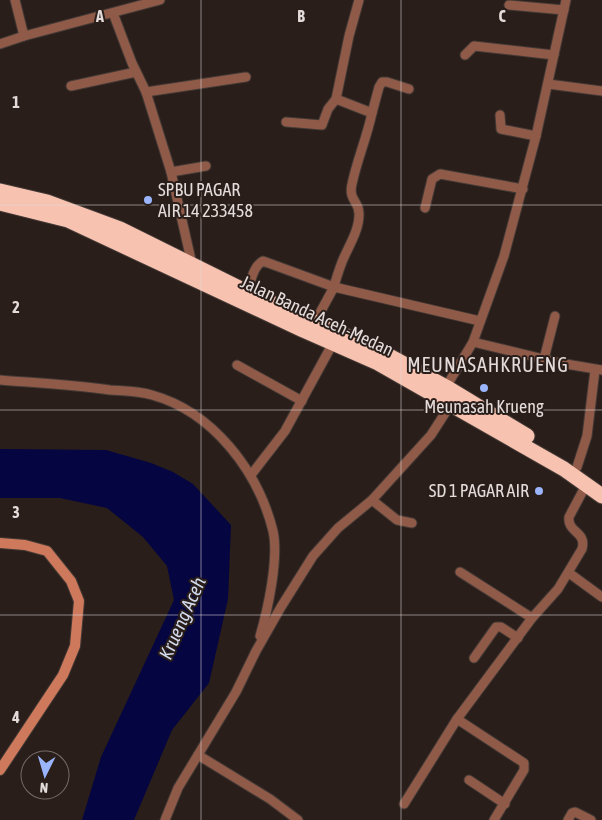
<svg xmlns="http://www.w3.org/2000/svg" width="602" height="820" font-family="'Asap Condensed',sans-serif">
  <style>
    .water { fill: #040541 }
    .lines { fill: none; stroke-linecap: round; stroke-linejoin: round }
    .street-casing { stroke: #433935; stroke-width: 11 }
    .secondary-casing { stroke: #433935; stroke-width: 12 }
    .highway-casing { stroke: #433935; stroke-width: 17 }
    .street { stroke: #8f5a48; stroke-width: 9 }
    .secondary { stroke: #ce795c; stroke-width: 10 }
    .highway { stroke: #f8c2b0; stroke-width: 15 }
    .grid { fill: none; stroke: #e4dcda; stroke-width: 1; stroke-opacity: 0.55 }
    .poi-dot { fill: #9bb5fd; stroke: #291e1a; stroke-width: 2 }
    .labels { text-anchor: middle; stroke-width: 4; stroke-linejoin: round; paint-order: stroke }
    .poi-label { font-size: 18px; fill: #e4dcda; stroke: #291e1a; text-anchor: start }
    .street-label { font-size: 18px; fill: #e4dcda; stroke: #291e1a }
    .water-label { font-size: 19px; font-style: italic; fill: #d2daed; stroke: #291e1a }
    .quarter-label { font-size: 20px; letter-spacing: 1px; fill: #e4dcda; stroke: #291e1a }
    .grid-label { font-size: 16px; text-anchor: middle; font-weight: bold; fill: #e4dcda; stroke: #291e1a; stroke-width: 4; stroke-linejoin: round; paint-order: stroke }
  </style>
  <rect width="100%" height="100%" fill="#291e1a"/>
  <polygon class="water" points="0,449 106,450 151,463 173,472 193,484 231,525 228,599 209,683 172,730 134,820 82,820 101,757 174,600 167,566 143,537 107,508 60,498 0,498"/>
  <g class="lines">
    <defs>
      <g id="street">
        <polyline points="15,0 24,36"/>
        <polyline points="509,5 564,10"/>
        <polyline points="113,13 132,63 146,92 171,172 192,264"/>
        <polyline points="0,44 24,36 160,0"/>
        <polyline points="465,55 474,46 554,55"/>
        <polyline points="548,84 602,91"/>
        <polyline points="71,86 136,72"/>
        <polyline points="146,92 246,77"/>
        <polyline points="372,113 379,87 382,82 387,82 409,89"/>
        <polyline points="500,115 501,129 536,136"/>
        <polyline points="286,122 322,125 328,109 336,99"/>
        <polyline points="171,172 206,166"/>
        <polyline points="425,208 432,179 440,174 523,189"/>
        <path d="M247 292C251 282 253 266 263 261L334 287C336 279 339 270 342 262 348 247 359 231 359 215 360 201 348 201 352 184 357 160 367 137 372 113L336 99 349 36 359 0"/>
        <polyline points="315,322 334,287 480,321"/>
        <polyline points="473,342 560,363 602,370"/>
        <polyline points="544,359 555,316"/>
        <polyline points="237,365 302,401"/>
        <path d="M0 380C37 383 74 385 110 390 124 391 139 391 152 395 213 412 258 471 273 531 279 558 268 609 260 636"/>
        <polyline points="446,387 473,342 504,256 536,136 566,0"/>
        <polyline points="577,467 587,436 595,370"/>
        <polyline points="251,475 285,431 333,343"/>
        <polyline points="372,500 397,520 412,523"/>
        <polyline points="460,572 532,618"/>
        <polyline points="569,573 602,597"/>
        <polyline points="474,658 496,627 501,627 518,638"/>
        <path d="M457 719 532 618 558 589 582 549C587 531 567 533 569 517L586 485"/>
        <polyline points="198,755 270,799 298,820"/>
        <polyline points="469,780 505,804"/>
        <polyline points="404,804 457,719 524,763 524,770 494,820"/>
        <polyline points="165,820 178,788 236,692 256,651 281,607 313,556 338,528 372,500 431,435 451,404"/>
        <polyline points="568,820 572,813 575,812 591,820"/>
      </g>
      <polyline id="secondary" points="0,543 25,545 47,551 71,581 79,601 75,646 63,675 0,770"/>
      <g id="highway">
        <polyline points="0,191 47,202 120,229 247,292 382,352 446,387 527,436"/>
        <polyline points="0,203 68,220 303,330 378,363 564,469 602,496"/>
      </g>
    </defs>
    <use href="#street" class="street-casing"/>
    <use href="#secondary" class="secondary-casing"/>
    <use href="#highway" class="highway-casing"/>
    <use href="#street" class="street"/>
    <use href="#secondary" class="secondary"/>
    <use href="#highway" class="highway"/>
  </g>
  <path class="grid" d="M201 0V820M401 0V820M0 205H602M0 410H602M0 615H602"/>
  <g class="poi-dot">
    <circle cx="148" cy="200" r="5"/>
    <circle cx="484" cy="388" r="5"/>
    <circle cx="539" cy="491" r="5"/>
  </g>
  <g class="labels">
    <g class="poi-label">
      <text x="158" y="196">SPBU PAGAR<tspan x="158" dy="21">AIR 14 233458</tspan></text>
      <text x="484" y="413" text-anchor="middle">Meunasah Krueng</text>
      <text x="529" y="497" text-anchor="end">SD 1 PAGAR AIR</text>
    </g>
    <g class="street-label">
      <text transform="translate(317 316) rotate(25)" y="6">Jalan Banda Aceh-Medan</text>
    </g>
    <g class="water-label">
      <text transform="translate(182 618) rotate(-66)" y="7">Krueng Aceh</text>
    </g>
    <g class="quarter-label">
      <text x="488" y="372">MEUNASAHKRUENG</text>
    </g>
  </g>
  <g class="grid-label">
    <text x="100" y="22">A</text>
    <text x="301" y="22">B</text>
    <text x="502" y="22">C</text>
    <text x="16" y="108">1</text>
    <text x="16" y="313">2</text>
    <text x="16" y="518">3</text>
    <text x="16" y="723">4</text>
  </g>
  <g transform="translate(45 775) rotate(185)"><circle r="24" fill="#291e1a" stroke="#746a67"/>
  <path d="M0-4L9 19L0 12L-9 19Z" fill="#9bb5fd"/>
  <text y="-8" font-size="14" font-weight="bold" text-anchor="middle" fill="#e4dcda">N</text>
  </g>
</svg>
